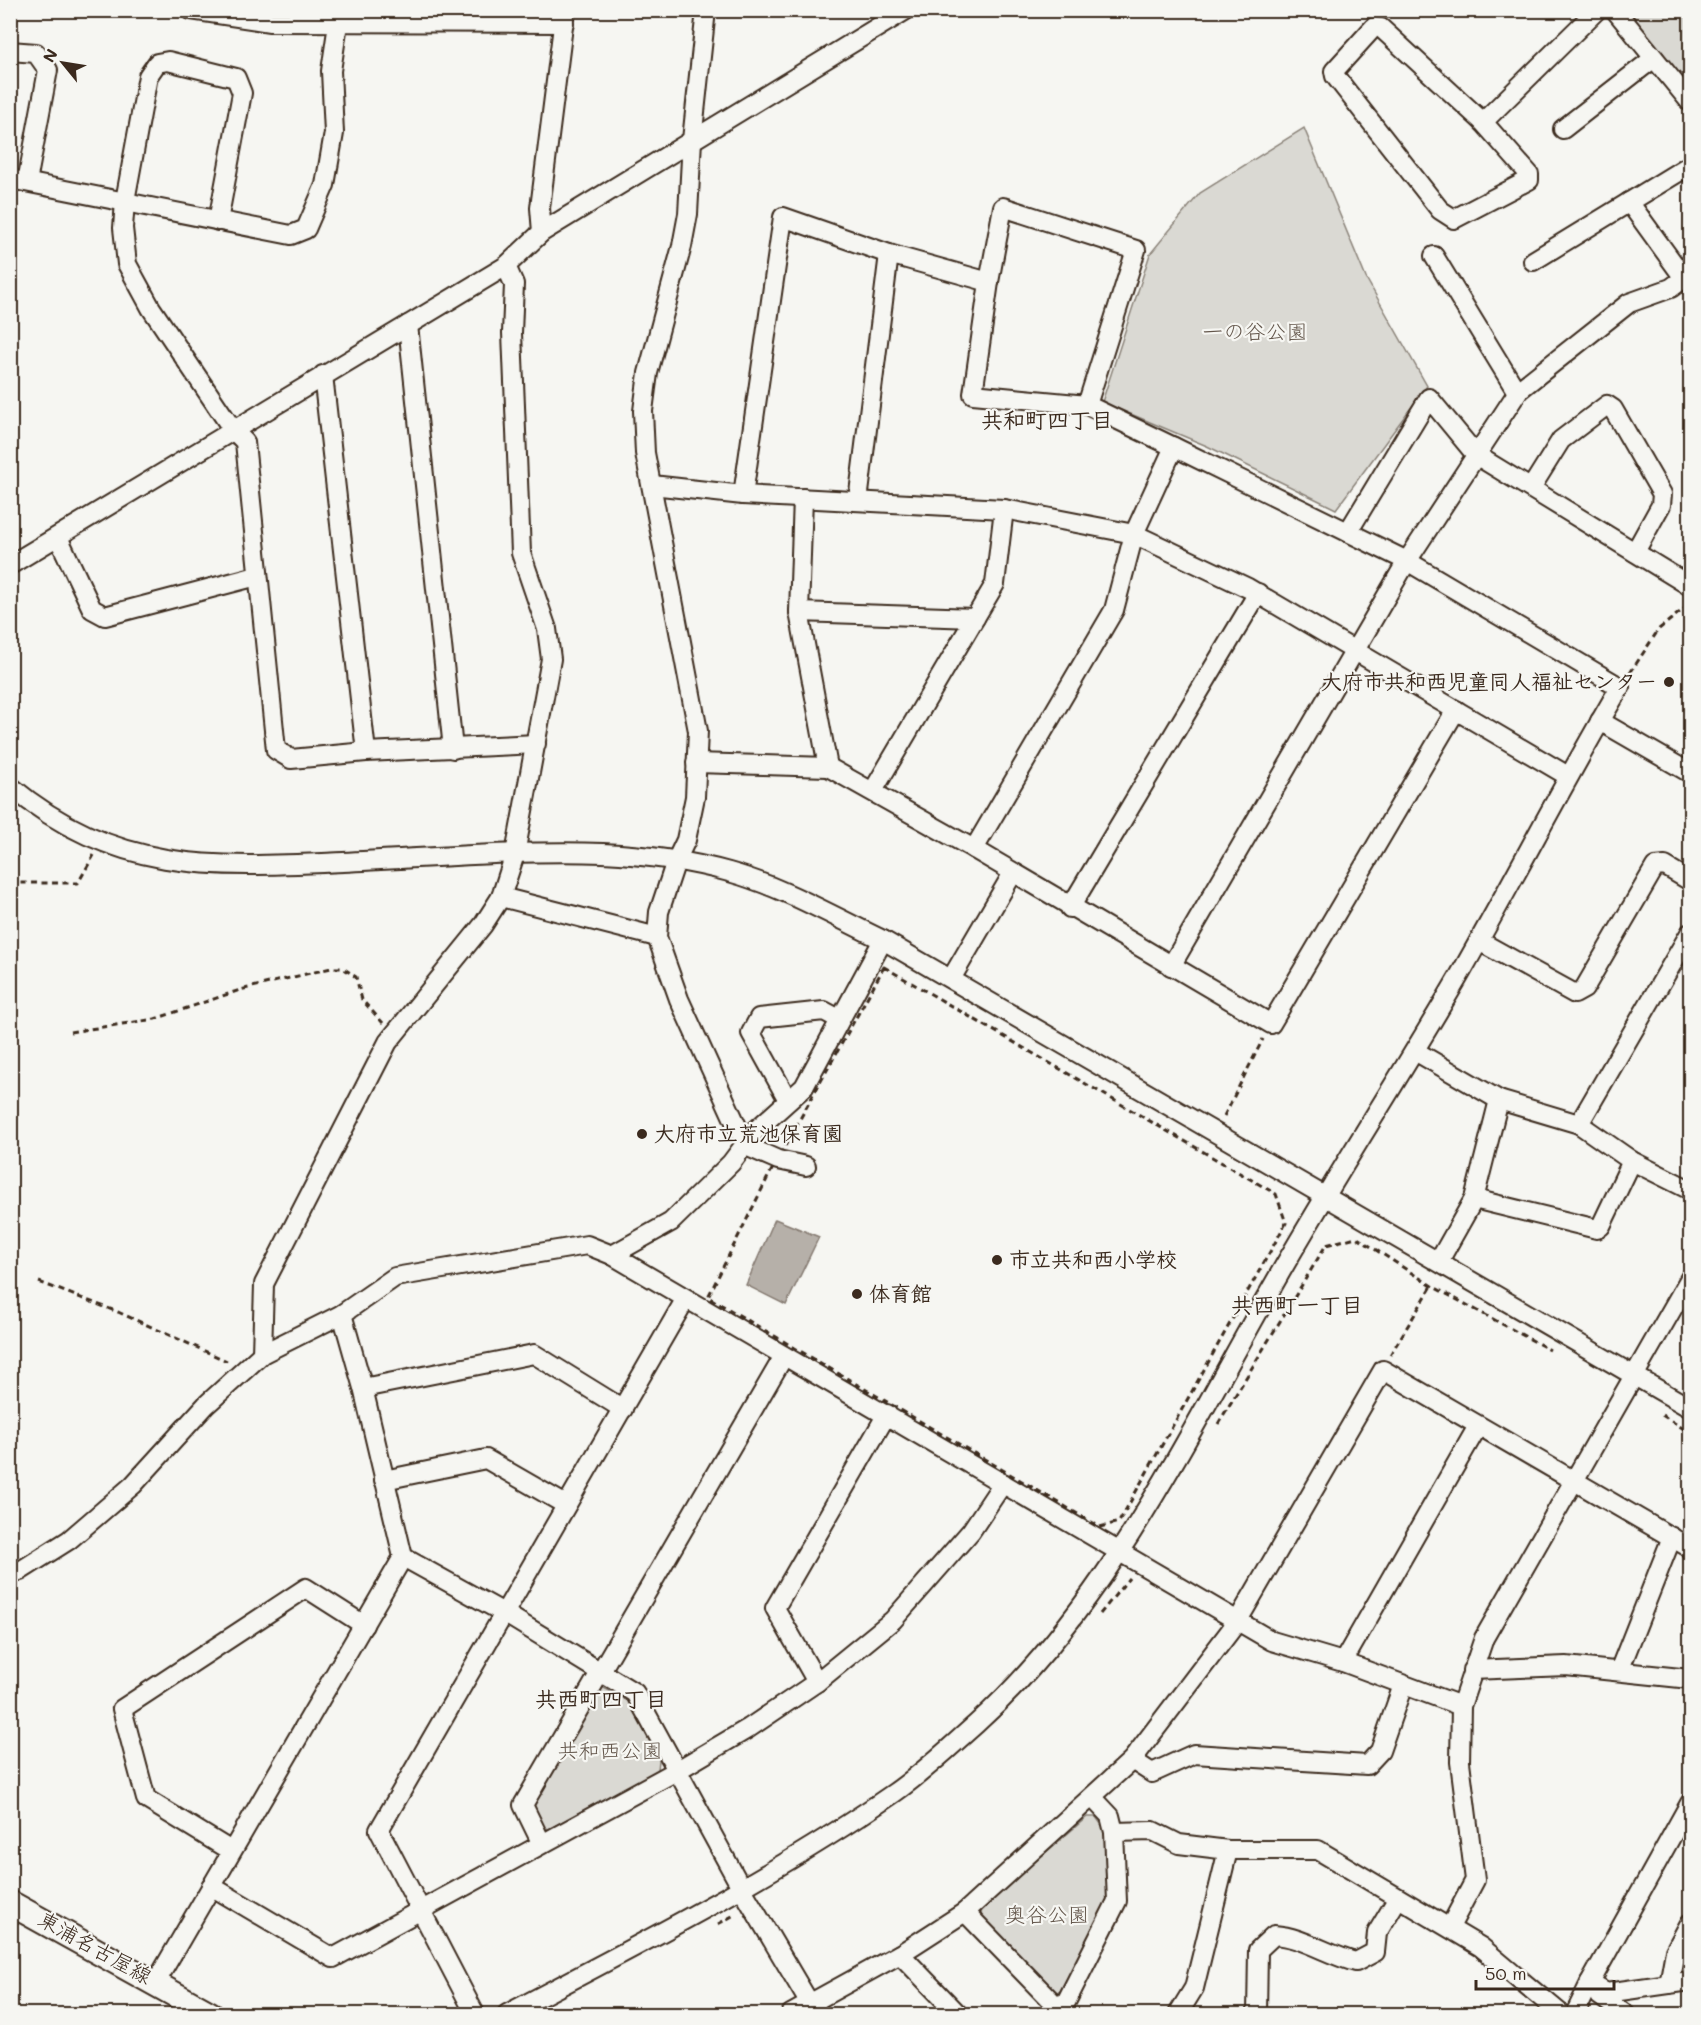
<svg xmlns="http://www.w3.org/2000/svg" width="1701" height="2025" font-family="Mali,'Klee One',sans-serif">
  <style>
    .green { fill: #dad9d3; stroke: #8a8278; stroke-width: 1.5 }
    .water { fill: #b6b0a9; stroke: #857a71; stroke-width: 1.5 }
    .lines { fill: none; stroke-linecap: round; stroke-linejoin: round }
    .minor-casing { stroke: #3b2a1e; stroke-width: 22 }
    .major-casing { stroke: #3b2a1e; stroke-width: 28 }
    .path { stroke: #3b2a1e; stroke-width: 3; stroke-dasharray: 6 4.5; stroke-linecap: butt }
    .minor { stroke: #f6f6f2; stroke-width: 18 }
    .major { stroke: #f6f6f2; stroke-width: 24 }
    .poi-dot { fill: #3b2a1e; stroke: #f6f6f2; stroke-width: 2 }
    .labels { text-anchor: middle; stroke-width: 4.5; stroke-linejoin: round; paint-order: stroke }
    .park-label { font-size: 21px; fill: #63564b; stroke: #f6f6f2 }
    .poi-label { font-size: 21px; font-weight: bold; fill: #3b2a1e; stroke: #f6f6f2; text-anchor: start }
    .street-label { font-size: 21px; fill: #3b2a1e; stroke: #f6f6f2 }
    .neighbourhood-label { font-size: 22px; font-weight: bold; fill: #3b2a1e; stroke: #f6f6f2 }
  </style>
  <rect width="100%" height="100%" fill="#f6f6f2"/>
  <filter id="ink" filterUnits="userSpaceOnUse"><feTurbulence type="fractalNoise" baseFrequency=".0167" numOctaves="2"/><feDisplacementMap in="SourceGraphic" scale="12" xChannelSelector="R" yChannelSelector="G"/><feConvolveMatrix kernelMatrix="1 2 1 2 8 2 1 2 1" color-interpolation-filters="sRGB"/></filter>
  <g filter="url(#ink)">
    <g class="green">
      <polygon points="1625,11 1690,11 1690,88"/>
      <polygon points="1304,128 1366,278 1427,386 1336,509 1207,446 1102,402 1150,254 1200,193"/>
      <polygon points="602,1687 629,1701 659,1760 658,1770 549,1829 540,1826 533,1812 534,1803"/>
      <polygon points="1087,1817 1096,1817 1104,1828 1109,1902 1060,1991 1054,1993 981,1915 982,1907"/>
    </g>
    <polygon class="water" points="775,1219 819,1237 786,1305 746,1285"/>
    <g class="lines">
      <defs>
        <g id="minor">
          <polyline points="191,10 270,22 564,23"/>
          <polyline points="706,10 692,140 688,214 682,246 648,373 643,411 645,453 698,731 695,797 686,840 676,861 659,912 657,937 679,999 746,1146 778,1160 806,1166"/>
          <polyline points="1615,10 1690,102"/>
          <polygon points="1374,27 1381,28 1483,122 1529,174 1529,180 1454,219 1440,210 1335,76 1334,71"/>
          <polyline points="10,51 36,53 48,70 27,182"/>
          <polyline points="1483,122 1597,10"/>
          <polyline points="1563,129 1654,58"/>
          <polyline points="10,179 291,235 306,229 325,185 334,133 331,71 340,10"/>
          <polyline points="1629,202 1684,278"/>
          <polygon points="1003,207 1136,250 1087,405 973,394 989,282"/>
          <polyline points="218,221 242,93 236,78 168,61 157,63 148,76 125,201 123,228 127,264 151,308 233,430 245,442 276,750 291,759 366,752 536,744"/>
          <polyline points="542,232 540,208 565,10"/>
          <polyline points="1434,256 1517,392"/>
          <polyline points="1533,261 1690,165"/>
          <polyline points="408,325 453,749"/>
          <polyline points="323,375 366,752"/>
          <polyline points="1087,405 1174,447"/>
          <polyline points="652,485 743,495 1004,509 1134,534 1248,588 1568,776"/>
          <polyline points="1531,488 1561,440 1607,405 1613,409 1662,494 1661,505 1635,552"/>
          <polyline points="743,495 783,217 889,254"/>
          <polyline points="803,498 799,612 828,767"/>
          <polyline points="858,501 889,254 989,282"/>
          <polyline points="1348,532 1429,398 1476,455 1690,586"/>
          <polyline points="58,537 92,609 105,616 257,576"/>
          <polyline points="10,565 506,266 542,232 906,10"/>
          <polyline points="799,612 975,618"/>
          <polyline points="1600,721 1690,773"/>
          <path d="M10 786C116 874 214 868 343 862 429 858 516 850 603 853 644 855 689 861 729 872 783 887 833 916 883 940L1690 1408"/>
          <polyline points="873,791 995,584 1004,509"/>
          <polyline points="974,849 1271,1024 1456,710"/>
          <polyline points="501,897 657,937"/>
          <polyline points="1070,908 1258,593"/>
          <polyline points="1479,941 1575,994 1584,989 1655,867 1665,866 1690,881"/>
          <polyline points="1171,966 1407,561 1519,390 1629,303 1671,288 1690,274"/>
          <polyline points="951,979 1013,873"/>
          <polyline points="1415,1051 1499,1100 1579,1124 1632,1161 1690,1190"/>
          <polyline points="788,1100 751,1033 759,1018 824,1011 839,1019"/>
          <polyline points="1579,1124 1690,933"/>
          <polyline points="1474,1199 1597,1229 1601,1226 1632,1161"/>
          <polyline points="612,1255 1272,1641 1343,1662 1461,1706"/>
          <polyline points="1439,1261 1474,1199 1499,1100"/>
          <polyline points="262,1354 264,1284 388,1042 483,925 501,897 515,854 551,659 547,629 521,553 512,333 514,284 506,266"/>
          <polyline points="363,1388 534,1354 623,1409"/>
          <polyline points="384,1480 486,1459 566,1505"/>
          <polyline points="403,1557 504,1613 635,1693 742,1889 810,2004 820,2014"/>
          <polyline points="10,1574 20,1571 69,1540 133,1485 206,1405 262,1354 342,1314 395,1277 587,1245 612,1255 671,1222 731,1163 755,1131 804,1087 883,940"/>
          <polyline points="1343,1662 1478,1426"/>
          <polyline points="1472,1670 1566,1666 1690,1679"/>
          <polyline points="1619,1671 1672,1537"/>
          <polyline points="817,1682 775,1608 887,1414"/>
          <polyline points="1132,1760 1152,1773 1194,1754 1367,1765 1380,1751 1403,1685"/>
          <polyline points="1114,1832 1153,1831 1179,1844 1228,1850 1318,1850 1481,1947 1561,2014"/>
          <polyline points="541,1842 523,1805 784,1356"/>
          <polyline points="231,1851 146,1799 122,1709 306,1588 364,1625"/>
          <polyline points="211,1886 333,1958 678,1770 749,1728 817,1682 893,1620 971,1531 1003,1483"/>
          <polyline points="965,1912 1062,2012"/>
          <polyline points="1450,1927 1475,1880 1460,1762 1461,1706 1484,1638 1690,1278"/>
          <polyline points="900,1954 958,2014"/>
          <polyline points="156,1982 403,1557 363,1388 342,1314"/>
          <polyline points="1590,1983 1606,1993 1690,1981"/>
          <polyline points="1669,1984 1675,1951 1690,1923"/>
          <polyline points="1601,1990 1600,1996 1625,2014"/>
          <polyline points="475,2014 379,1830 685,1300"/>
          <path d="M507 2014C638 1945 771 1878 894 1793 923 1773 950 1747 976 1724 1108 1605 1188 1434 1275 1282 1334 1178 1399 1079 1459 976 1514 880 1564 782 1620 687L1407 561 1174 447 1134 534 1114 610 974 849 828 767 696 763"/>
          <polyline points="791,2014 900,1954 965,1912 1132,1760 1237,1622 1383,1370 1690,1548"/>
          <polyline points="1060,2014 1117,1901 1114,1832 1110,1816 1093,1798"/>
          <polyline points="1178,2014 1194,1988 1228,1850"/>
          <path d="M1257 2014 1258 1950 1274 1935C1304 1937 1327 1955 1356 1962L1375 1952 1377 1933 1398 1898"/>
          <polyline points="1575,2014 1590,1983 1690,1803"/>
        </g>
        <polyline id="major" points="10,1903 210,2014"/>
      </defs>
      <use href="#minor" class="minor-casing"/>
      <use href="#major" class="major-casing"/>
      <g class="path">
        <polyline points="1630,673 1659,629 1690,604"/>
        <polyline points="10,883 78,883 94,855"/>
        <polygon points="884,967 1276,1194 1286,1223 1119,1522 1100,1527 708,1297 769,1175"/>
        <polyline points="70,1032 155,1019 240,990 331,968 343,968 356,977 362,1000 383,1023"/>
        <polyline points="1224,1116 1263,1039"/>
        <polyline points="39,1282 118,1312 227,1361"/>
        <polyline points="1390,1355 1432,1286"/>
        <polyline points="1662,1415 1690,1433"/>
        <polyline points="1218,1424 1326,1245 1356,1237 1432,1286 1550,1350"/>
        <polyline points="1100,1614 1129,1578"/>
        <polyline points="718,1924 736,1914"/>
      </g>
      <use href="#minor" class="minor"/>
      <use href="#major" class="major"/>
    </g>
  </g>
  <g class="poi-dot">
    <circle cx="1669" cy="682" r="6"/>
    <circle cx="642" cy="1134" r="6"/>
    <circle cx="997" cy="1260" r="6"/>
    <circle cx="857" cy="1294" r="6"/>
  </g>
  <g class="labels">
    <g class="park-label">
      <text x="1255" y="339">一の谷公園</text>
      <text x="610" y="1758">共和西公園</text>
      <text x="1047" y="1922">奥谷公園</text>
    </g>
    <g class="poi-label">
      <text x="1657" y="689" text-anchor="end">大府市共和西児童同人福祉センター</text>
      <text x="654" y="1141">大府市立荒池保育園</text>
      <text x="1009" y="1267">市立共和西小学校</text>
      <text x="869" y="1301">体育館</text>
    </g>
    <g class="street-label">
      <text transform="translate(95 1948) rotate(29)" y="7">東浦名古屋線</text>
    </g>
    <g class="neighbourhood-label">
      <text x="1047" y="428">共和町四丁目</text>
      <text x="1297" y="1313">共西町一丁目</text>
      <text x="601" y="1707">共西町四丁目</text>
    </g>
  </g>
  <rect width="1701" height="2025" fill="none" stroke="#f6f6f2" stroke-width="36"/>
  <rect x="18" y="18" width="1665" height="1989" fill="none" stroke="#3b2a1e" stroke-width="2" filter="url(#ink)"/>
  <g transform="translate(63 63) rotate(300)" stroke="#f6f6f2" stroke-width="4.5" paint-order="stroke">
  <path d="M0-4.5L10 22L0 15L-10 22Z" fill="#3b2a1e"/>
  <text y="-9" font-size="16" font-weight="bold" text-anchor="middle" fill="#3b2a1e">N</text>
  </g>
  <path d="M1476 1980v9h138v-9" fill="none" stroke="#3b2a1e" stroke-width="3"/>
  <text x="1485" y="1980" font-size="18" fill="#3b2a1e" stroke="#f6f6f2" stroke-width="4.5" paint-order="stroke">50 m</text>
</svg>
